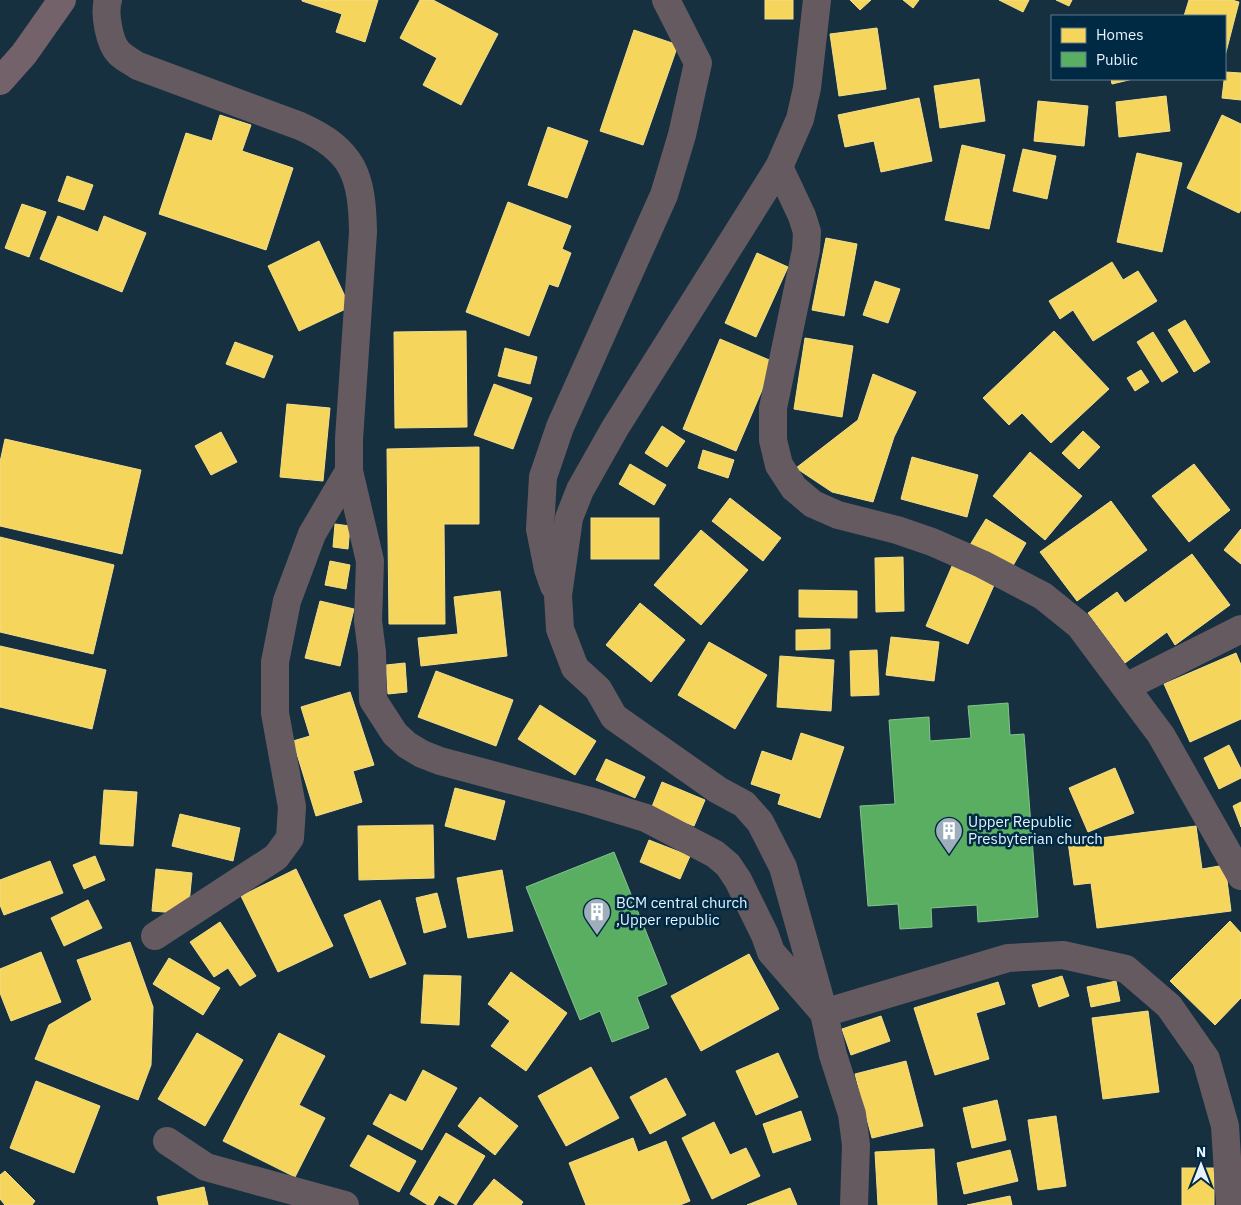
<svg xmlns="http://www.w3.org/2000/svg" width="1241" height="1205" font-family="'IBM Plex Sans',sans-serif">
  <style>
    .homes { fill: #f6d55c; stroke: #f1de8d }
    .public { fill: #5aae61; stroke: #84c390 }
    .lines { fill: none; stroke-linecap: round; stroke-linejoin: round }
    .street { stroke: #665a61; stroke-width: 28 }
    .secondary { stroke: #73626a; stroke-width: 28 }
    .labels { text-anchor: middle; stroke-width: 5; stroke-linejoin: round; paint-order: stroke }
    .poi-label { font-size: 15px; fill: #e6f3fe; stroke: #002944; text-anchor: start }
  </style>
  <rect width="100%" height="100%" fill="#17303f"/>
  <g class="homes">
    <polygon points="302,0 378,0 365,42 336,32 342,14 302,1"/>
    <polygon points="420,0 433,0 498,34 461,105 423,85 437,58 400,38"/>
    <rect x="765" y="0" width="28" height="19"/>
    <polygon points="850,0 871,0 860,10"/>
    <polygon points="903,0 919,0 913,8"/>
    <polygon points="999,0 1029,0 1023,12"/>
    <polygon points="1056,0 1072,0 1069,6"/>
    <polygon points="1189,0 1232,0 1239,2 1225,56 1225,16 1184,16"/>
    <polygon points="877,28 886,89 839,96 830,34"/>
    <polygon points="634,30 678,45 643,145 600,131"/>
    <polygon points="1225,72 1241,73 1241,100 1222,98"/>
    <polygon points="979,79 985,121 940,128 934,86"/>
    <polygon points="1111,79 1133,79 1112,84"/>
    <polygon points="1166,96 1170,131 1119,137 1116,102"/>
    <polygon points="919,98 932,161 881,172 874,141 845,147 838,115"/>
    <polygon points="1038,101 1088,106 1084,146 1034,141"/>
    <polygon points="220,115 251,125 242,151 293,168 266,250 159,214 186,133 212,141"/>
    <polygon points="1222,115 1241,124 1241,210 1239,213 1187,188"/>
    <polygon points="548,127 588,141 567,198 528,185"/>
    <polygon points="962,145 1005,155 989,229 945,220"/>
    <polygon points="1023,149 1056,156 1047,199 1013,191"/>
    <polygon points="1137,153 1182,163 1162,252 1117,242"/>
    <polygon points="67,176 93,185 84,210 58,201"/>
    <polygon points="508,202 571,226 562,249 571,253 558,287 549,284 529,336 466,312"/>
    <polygon points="22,204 46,212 29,257 5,248"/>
    <polygon points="58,216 98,232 104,216 146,233 122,292 40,259"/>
    <polygon points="826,238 857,244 844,316 812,310"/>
    <polygon points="319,241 350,307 299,331 268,266"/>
    <polygon points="757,253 788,267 756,337 725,323"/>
    <polygon points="1112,262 1123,280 1138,271 1157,301 1093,341 1073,310 1060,319 1049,301"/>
    <polygon points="875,281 900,289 888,323 863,315"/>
    <polygon points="1185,320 1210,362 1194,372 1168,330"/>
    <polygon points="466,331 467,427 395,428 394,332"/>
    <polygon points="1054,331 1109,389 1051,443 1022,413 1009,425 983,398"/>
    <polygon points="1153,332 1178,372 1162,382 1137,342"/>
    <polygon points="805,338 853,346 842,417 794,409"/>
    <polygon points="720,339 774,362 736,451 683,429"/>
    <polygon points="235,342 273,356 264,378 226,364"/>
    <polygon points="505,348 537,357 530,384 498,376"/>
    <polygon points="1141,370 1149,382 1135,391 1127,378"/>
    <polygon points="873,374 916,392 894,437 873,502 832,492 796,468 858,420"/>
    <polygon points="494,384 532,398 513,449 474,435"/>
    <polygon points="287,404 330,408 323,481 280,477"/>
    <polygon points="662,426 685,441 667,467 645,453"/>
    <polygon points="1083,431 1100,447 1079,469 1062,453"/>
    <polygon points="221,432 237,462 211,475 195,446"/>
    <polygon points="5,439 141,470 122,554 0,526 0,462"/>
    <polygon points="479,447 479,524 444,524 445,624 389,624 387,449"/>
    <polygon points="703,450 734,460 728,478 698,468"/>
    <polygon points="1030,452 1082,496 1045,540 993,496"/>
    <polygon points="912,457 978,475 967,517 901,499"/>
    <polygon points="630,464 666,485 654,505 619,484"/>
    <polygon points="1194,464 1230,510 1189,542 1152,496"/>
    <polygon points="730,498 781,538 763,561 712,521"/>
    <polygon points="1111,501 1147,550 1077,601 1040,552"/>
    <rect x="591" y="518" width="68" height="41"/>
    <polygon points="986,519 1026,543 1011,569 970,545"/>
    <polygon points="335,524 350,526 348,549 333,547"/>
    <polygon points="1241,529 1241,564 1224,550"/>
    <polygon points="701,530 748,570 701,625 654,585"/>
    <polygon points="0,537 114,565 93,654 0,632"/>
    <polygon points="1192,554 1230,605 1175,645 1167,632 1125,663 1088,613 1117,592 1125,603"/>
    <polygon points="903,557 904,611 876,612 875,558"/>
    <polygon points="330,561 350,565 346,589 325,585"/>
    <polygon points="952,566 994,585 968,644 926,626"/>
    <polygon points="799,590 857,591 857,618 799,617"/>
    <polygon points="500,591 507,656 421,666 418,638 458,634 454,597"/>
    <polygon points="320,601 354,609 340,666 305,658"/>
    <polygon points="640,603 685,640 651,682 606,645"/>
    <polygon points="830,629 830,649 796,650 796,630"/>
    <polygon points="891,637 939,642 934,681 886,675"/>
    <polygon points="709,642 767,675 735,729 678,695"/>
    <polygon points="0,646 106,670 92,729 0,707"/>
    <polygon points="877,650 879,695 851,696 850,651"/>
    <polygon points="1236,653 1241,665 1241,719 1190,742 1164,684"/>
    <polygon points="780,656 834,660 831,711 777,707"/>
    <polygon points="405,663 407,692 388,694 386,665"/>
    <polygon points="436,671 513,700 496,746 418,717"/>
    <polygon points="350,692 374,765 353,771 362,802 316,816 293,741 310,736 301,707"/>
    <polygon points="540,705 596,741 575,775 518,739"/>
    <polygon points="801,733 844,747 820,818 778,804 781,794 751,784 762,751 792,761"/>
    <polygon points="1229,745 1241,769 1241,778 1219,789 1204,758"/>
    <polygon points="606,759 645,777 635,798 596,780"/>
    <polygon points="1115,768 1134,813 1088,832 1069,788"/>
    <polygon points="662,782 705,800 694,826 651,809"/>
    <polygon points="455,788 505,801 495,840 445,826"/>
    <polygon points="104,790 137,792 133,846 100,844"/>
    <polygon points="1241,802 1241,827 1233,806"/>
    <polygon points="180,814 240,828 233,861 172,846"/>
    <polygon points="433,825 434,878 359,880 358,826"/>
    <polygon points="1196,826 1202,869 1225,865 1231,911 1097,928 1091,883 1074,885 1068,842"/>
    <polygon points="649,840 690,856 680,879 640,862"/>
    <polygon points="95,856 105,880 84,889 73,865"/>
    <polygon points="50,861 63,893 4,915 0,905 0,880"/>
    <polygon points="156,869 192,873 188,914 152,911"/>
    <polygon points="296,869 333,946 278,972 241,896"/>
    <polygon points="502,870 513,931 468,938 457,878"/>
    <polygon points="437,893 446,927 424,933 416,898"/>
    <polygon points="88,900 102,928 64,946 51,918"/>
    <polygon points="380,900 406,964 370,978 344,915"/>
    <polygon points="1230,921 1241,933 1241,998 1215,1025 1170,981"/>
    <polygon points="220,922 256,976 240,986 228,968 214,977 190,942"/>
    <polygon points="130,942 153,1007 151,1065 138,1100 35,1059 49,1025 92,1000 77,960"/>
    <polygon points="41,952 61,1002 11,1021 0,993 0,969"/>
    <polygon points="749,954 779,1009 701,1051 671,996"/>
    <polygon points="169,958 220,988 203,1015 153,984"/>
    <polygon points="511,972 567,1013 526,1071 491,1046 510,1021 488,1004"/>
    <polygon points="424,975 461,976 459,1025 421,1023"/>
    <polygon points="1062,976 1069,996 1039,1007 1032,985"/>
    <polygon points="1116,981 1120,1001 1091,1007 1087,987"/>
    <polygon points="998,982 1005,1004 976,1013 989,1059 935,1075 914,1008"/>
    <polygon points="1148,1011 1159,1092 1103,1099 1092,1018"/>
    <polygon points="881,1016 890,1041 851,1055 842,1029"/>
    <polygon points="197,1033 243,1060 205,1126 158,1099"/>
    <polygon points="279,1033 325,1056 299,1105 325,1118 295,1177 223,1141"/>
    <polygon points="778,1053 798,1097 756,1115 736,1071"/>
    <polygon points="906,1061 923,1126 872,1138 855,1074"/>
    <polygon points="591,1067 619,1118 566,1146 538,1096"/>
    <polygon points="423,1070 457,1088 422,1150 373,1124 390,1094 406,1102"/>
    <polygon points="666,1078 686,1115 650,1134 630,1097"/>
    <polygon points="36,1081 100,1106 74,1173 10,1148"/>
    <polygon points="480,1097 518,1126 495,1155 458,1126"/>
    <polygon points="997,1100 1006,1140 972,1148 963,1108"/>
    <polygon points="801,1111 811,1140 773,1153 763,1124"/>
    <polygon points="1056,1116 1066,1186 1038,1190 1028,1120"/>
    <polygon points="714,1122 730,1155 746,1148 760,1176 712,1199 682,1138"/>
    <polygon points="446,1133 485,1156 456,1205 439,1195 433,1205 428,1205 410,1194"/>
    <polygon points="368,1135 416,1161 399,1192 350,1166"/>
    <polygon points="633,1138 638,1152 666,1141 690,1201 680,1205 586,1205 569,1163"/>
    <polygon points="934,1149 937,1205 878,1205 875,1152"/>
    <polygon points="1010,1150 1018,1181 964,1194 957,1163"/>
    <rect x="1182" y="1168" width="32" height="37"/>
    <polygon points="5,1171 35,1201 32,1205 5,1205 0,1199 0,1175"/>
    <polygon points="494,1179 523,1202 521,1205 473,1205"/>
    <polygon points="204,1187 208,1205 159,1205 157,1197"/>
    <polygon points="790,1188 797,1205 747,1205"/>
    <polygon points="1010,1196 1012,1205 967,1205"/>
  </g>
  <g class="public">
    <polygon points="1008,703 1010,735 1024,734 1038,917 978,922 977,905 931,908 932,927 900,929 898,904 868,906 860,806 895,804 889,720 929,717 930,741 971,738 968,706"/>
    <polygon points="614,852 667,984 637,997 649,1028 612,1042 600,1011 580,1020 526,887"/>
  </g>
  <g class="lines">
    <g class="street">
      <path d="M108 0C104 13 109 43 119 53 124 58 132 62 138 66L300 126C354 150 362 176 363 232L349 439V471L370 561 368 621 372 652 373 700 395 734 407 745 422 754 440 761 590 801 646 818 715 854 728 865 738 880 765 935 771 952 824 1013 1008 958 1063 955 1126 969 1169 1006 1206 1059 1225 1126 1230 1205"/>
      <polyline points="817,0 807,88 800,119 779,167 615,428 580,490 569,518 558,595 560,629 575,668 598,689 614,717 718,790 744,804 760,822 783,867 824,1013 833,1055 852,1114 856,1145 854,1205"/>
      <polyline points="779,167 802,216 807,232 806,250 773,408 773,440 779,465 794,488 813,504 838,515 897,530 932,542 982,564 1043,596 1079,625 1161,735 1241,876"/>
      <polyline points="554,586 548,569 540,529 543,477 560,427 664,195 682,135 698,63 666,0"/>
      <polyline points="1126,687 1241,629"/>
      <polyline points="155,936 276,857 290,838 292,807 275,713 275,662 287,601 312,534 349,471"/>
      <polyline points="167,1141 206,1167 345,1205"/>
    </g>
    <polyline class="secondary" points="0,81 24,54 62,0"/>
  </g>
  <defs>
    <symbol id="building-pin" viewBox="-11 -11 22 30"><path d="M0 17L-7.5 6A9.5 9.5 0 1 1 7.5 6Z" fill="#9eafbb" stroke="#002944"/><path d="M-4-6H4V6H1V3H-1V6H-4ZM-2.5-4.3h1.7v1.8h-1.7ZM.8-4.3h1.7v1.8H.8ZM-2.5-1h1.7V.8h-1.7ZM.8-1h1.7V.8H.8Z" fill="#fff"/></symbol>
  </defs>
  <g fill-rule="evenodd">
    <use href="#building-pin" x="933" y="815" width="32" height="43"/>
    <use href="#building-pin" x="581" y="896" width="32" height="43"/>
  </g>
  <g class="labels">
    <g class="poi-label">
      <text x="968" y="827">Upper Republic<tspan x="968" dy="17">Presbyterian church</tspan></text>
      <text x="616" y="908">BCM central church<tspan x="616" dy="17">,Upper republic</tspan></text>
    </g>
  </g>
  <rect x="1051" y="15" width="175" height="65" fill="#002944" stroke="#5c7a8e"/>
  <rect x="1061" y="28" width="25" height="15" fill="#f6d55c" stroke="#5c7a8e"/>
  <text x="1096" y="40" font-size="15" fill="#e6f3fe">Homes</text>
  <rect x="1061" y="52" width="25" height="15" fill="#5aae61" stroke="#5c7a8e"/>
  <text x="1096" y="65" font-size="15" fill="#e6f3fe">Public</text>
  <g transform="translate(1201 1165)" stroke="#002944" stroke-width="4" paint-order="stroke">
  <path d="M0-4L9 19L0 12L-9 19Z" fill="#e6f3fe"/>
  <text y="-8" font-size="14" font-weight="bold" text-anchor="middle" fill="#e6f3fe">N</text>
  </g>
</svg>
